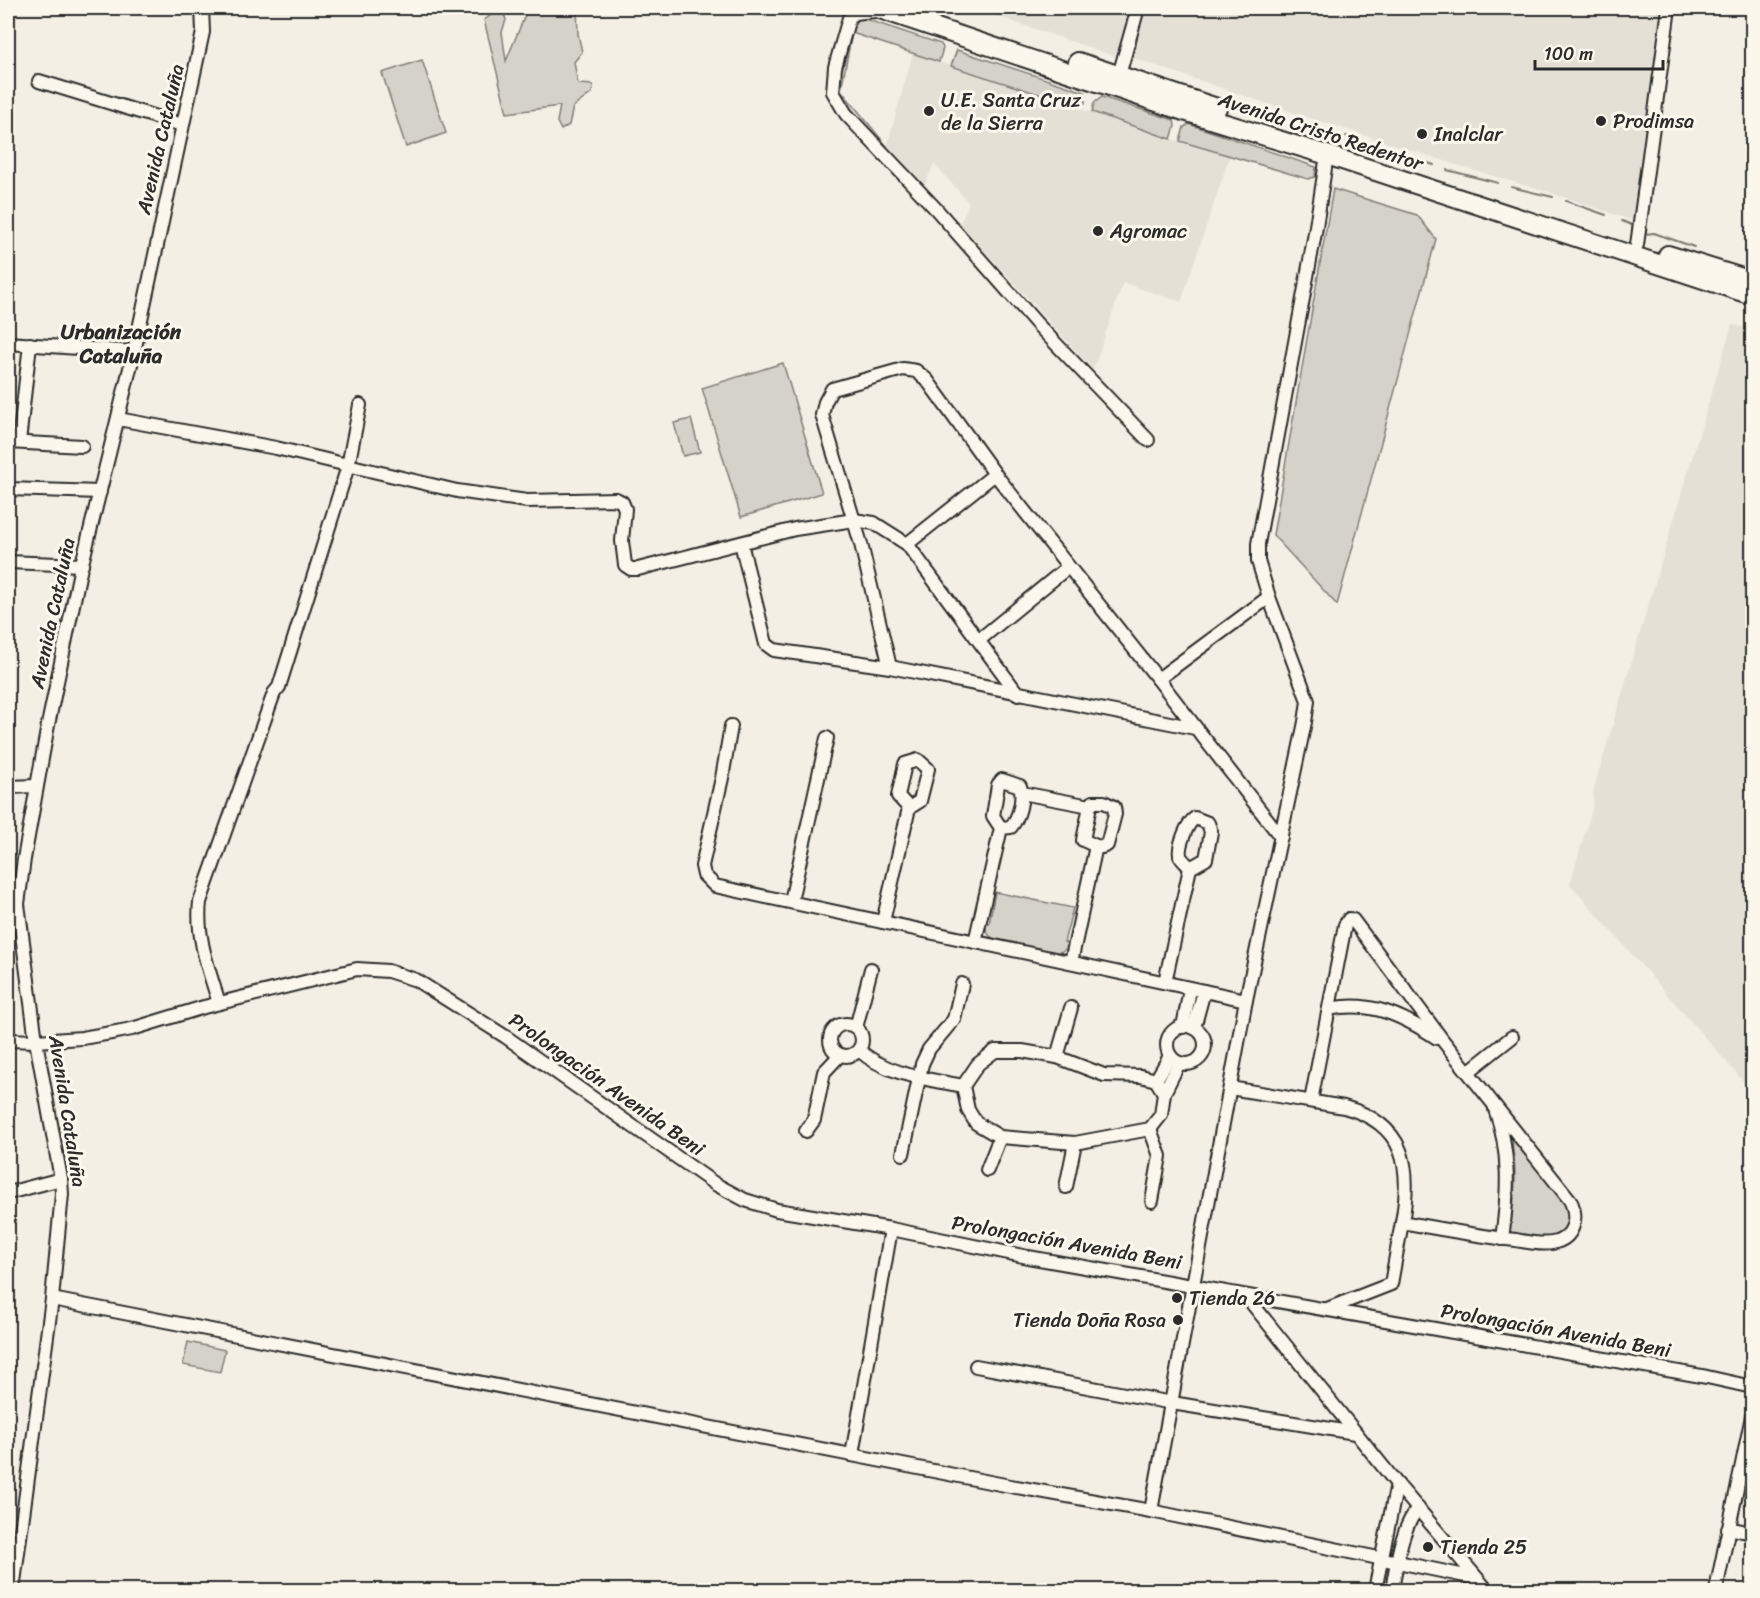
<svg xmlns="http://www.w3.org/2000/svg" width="1760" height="1598" font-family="Sriracha,sans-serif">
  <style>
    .built { fill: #e4e0d6 }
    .green { fill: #d5d2c9; stroke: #807e7a; stroke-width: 1.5 }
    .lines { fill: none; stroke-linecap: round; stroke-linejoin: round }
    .stream { stroke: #787772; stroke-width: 2 }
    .minor-casing { stroke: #2b2b2b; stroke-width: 16 }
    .highway-casing { stroke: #2b2b2b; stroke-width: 22 }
    .minor { stroke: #fbf7ec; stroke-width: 12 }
    .highway { stroke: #fbf7ec; stroke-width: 18 }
    .poi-dot { fill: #2b2b2b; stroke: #fbf7ec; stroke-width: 2 }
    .labels { text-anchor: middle; stroke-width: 6; stroke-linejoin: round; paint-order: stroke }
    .poi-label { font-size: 20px; fill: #2b2b2b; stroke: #fbf7ec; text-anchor: start }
    .street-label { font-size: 20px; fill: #2b2b2b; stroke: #fbf7ec }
    .neighbourhood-label { font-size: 21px; font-weight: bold; fill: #2b2b2b; stroke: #fbf7ec }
  </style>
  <rect width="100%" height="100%" fill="#f3efe4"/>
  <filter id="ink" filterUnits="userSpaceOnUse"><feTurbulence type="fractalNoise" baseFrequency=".0167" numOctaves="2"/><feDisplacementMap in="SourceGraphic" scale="12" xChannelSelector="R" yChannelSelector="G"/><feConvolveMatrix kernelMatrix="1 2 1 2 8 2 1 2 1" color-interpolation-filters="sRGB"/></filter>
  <g filter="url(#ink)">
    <g class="built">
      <polygon points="973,8 1662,8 1634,221 1549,192 1476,171 1304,116 1133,58 1114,56"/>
      <polygon points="913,53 1171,139 1230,155 1181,302 1123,283 1093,370 960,224 969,203 934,164 924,187 887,146"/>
      <polygon points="1732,324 1752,330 1752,1091 1570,884 1593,806 1594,788"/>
    </g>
    <g class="green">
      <polygon points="502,8 506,20 502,32 506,61 526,13 533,8 542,13 551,8 577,8 578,34 582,52 574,62 578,84 593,85 592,93 573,107 569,125 561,130 557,122 560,106 507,113 484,20"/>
      <polygon points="855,18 862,18 941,44 943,48 939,62 852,33 841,90 887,146 885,150 844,104 838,93 837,74 849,28"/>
      <polygon points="957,50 1085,92 1085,103 1079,107 951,66"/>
      <polygon points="422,60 446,133 406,147 382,73"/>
      <polygon points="1102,97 1174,120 1175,126 1171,139 1092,112 1094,103"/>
      <polygon points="1189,124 1316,167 1315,177 1308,179 1180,141 1184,127"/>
      <polygon points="1333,189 1417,215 1436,239 1337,605 1273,535"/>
      <polygon points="783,363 822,493 741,517 702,388"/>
      <polygon points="691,419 700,452 683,456 674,423"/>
      <path d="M995 892 1073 908 1064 942 1069 944C1067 948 1064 951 1059 952 1046 955 1011 944 997 941 989 936 985 933 986 923L989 924Z"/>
      <path d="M1514 1136 1571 1212 1567 1231 1553 1239 1513 1236 1510 1231C1513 1208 1517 1183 1514 1159 1513 1151 1511 1143 1514 1136Z"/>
      <polygon points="188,1342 225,1350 220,1372 183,1365"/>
    </g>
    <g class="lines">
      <g class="stream">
        <polyline points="1346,136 1434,165"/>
        <polyline points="1447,170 1498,183"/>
        <polyline points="1511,187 1553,197"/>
        <polyline points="1566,201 1606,215"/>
        <polyline points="1622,221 1632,225"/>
        <polyline points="1645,234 1654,233 1694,247"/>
      </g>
      <defs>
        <g id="minor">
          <polyline points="885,10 854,13 849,18 835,67 833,92 846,114 936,209 1037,324 1148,440"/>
          <polyline points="1119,75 1138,8"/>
          <polyline points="39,81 182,125"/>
          <polyline points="1637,245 1669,8"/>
          <polyline points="8,343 134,352"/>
          <polyline points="118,419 276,448 457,491 527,501 616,499 622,502 625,509 622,541 625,565 631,569 638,569 795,529 854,520 874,523 907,544 1018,694"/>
          <polyline points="8,442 82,446"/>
          <polyline points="19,442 30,344"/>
          <polyline points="8,489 100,492"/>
          <polyline points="741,543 766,644 774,650 890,667 1195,728"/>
          <polyline points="907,544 995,474"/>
          <polyline points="8,562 82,565"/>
          <polyline points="979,640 1068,567"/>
          <polyline points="890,667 861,544 822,415 825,402 832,389 903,369 916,371 927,380 995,474 1158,679 1281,837"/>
          <polyline points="1158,679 1269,597"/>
          <polyline points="731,726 722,778 702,866 704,875 715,886 1246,1000"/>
          <polyline points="8,787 36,786"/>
          <polyline points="1022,793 1090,806 1093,802 1104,802 1114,807 1115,814 1107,845 1102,847 1096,846 1071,962"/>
          <polyline points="1090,806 1083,840 1096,846"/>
          <polyline points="791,901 827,738"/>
          <polyline points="883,922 909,808 920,801 928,769 918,760 905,764 898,796 909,808"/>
          <path d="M975 942 1001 828 993 816 998 785 1002 780 1020 786C1024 799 1019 817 1011 827L1001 828"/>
          <path d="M1165 982 1190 868 1206 859 1211 832 1208 823 1195 818C1187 823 1178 846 1180 856 1182 860 1187 864 1190 868"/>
          <path d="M219 1003C209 970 196 938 200 902L274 693 279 687 348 466 360 405"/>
          <path d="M1329 1009C1371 1000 1403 1016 1437 1038"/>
          <circle cx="846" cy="1040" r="16"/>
          <circle cx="1186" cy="1045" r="19"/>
          <polyline points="1183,1027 1190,989"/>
          <polyline points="856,1028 871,969"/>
          <polyline points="1194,1028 1204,991"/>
          <polyline points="8,1040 36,1041 82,1038 111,1033 132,1029 204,1007 357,969 388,971 416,980 506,1037 715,1184 745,1200 777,1210 891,1229 1028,1257 1707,1377 1752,1387"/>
          <path d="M859 1050C886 1075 928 1079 963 1086L968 1110 976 1123 1000 1137 1075 1143 1150 1129 1161 1115 1164 1093 1179 1063"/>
          <polyline points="1057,1057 1071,1008"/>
          <polyline points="1468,1072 1512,1037"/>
          <polyline points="1156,1080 1170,1056"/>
          <polyline points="963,1086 978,1064 995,1051 1022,1051 1057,1057 1104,1075 1141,1076 1156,1080 1164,1093"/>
          <path d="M1230 1088 1344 1107C1406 1124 1412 1167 1402 1222 1440 1229 1477 1236 1516 1240 1527 1242 1541 1245 1552 1243 1574 1239 1579 1218 1570 1200L1444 1042 1353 920 1349 919 1345 925 1311 1101"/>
          <path d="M1495 1109C1511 1153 1508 1194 1502 1239"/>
          <polyline points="1150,1129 1160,1156 1152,1201"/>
          <polyline points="806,1131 814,1120 824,1072 840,1055"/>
          <polyline points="903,1154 922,1064 929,1049 954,1019 962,984"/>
          <polyline points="987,1170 1000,1137"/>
          <polyline points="1066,1187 1075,1143"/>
          <polyline points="8,1193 61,1179"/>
          <polyline points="1246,1296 1397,1484 1487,1590"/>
          <polyline points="52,1299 1005,1485 1151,1511 1475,1578"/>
          <polyline points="1327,1309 1391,1284 1402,1222"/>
          <polyline points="976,1366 1172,1403 1355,1433"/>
          <polyline points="852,1455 891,1229"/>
          <polyline points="1151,1511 1246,1000 1305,722 1308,701 1269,597 1258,561 1258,544 1315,233 1327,155"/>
          <polyline points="1728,1528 1752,1533"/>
          <polyline points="13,1590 52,1299 62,1194 61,1179 36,1041 18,904 24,859 48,725 79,576 134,352 203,32 202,8"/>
          <polyline points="1375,1590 1397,1484"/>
          <path d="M1392 1590C1397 1563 1400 1531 1418 1508"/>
          <polyline points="1716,1590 1752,1416"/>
        </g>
        <g id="highway">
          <polyline points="877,8 1184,111 1327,155 1752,295"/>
          <polyline points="1078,62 1217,108"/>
          <polyline points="1668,255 1752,281"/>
        </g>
      </defs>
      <use href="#minor" class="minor-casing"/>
      <use href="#highway" class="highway-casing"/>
      <use href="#minor" class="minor"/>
      <use href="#highway" class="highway"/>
    </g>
  </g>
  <g class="poi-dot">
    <circle cx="929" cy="111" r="6"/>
    <circle cx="1601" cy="121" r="6"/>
    <circle cx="1422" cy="134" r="6"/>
    <circle cx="1098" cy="231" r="6"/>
    <circle cx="1177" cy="1298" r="6"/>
    <circle cx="1178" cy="1320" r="6"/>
    <circle cx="1428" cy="1547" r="6"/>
  </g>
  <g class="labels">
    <g class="poi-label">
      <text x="941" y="107">U.E. Santa Cruz<tspan x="941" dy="23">de la Sierra</tspan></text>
      <text x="1613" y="128">Prodimsa</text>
      <text x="1434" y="141">Inalclar</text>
      <text x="1110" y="238">Agromac</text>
      <text x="1189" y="1305">Tienda 26</text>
      <text x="1166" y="1327" text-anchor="end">Tienda Doña Rosa</text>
      <text x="1440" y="1554">Tienda 25</text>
    </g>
    <g class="street-label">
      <text transform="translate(1321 131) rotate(18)" y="7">Avenida Cristo Redentor</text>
      <text transform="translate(160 139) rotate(-77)" y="7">Avenida Cataluña</text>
      <text transform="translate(52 613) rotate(-78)" y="7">Avenida Cataluña</text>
      <text transform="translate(607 1084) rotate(35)" y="7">Prolongación Avenida Beni</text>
      <text transform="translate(68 1111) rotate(81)" y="7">Avenida Cataluña</text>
      <text transform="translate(1067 1242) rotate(10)" y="7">Prolongación Avenida Beni</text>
      <text transform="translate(1556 1330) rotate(10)" y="7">Prolongación Avenida Beni</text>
    </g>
    <g class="neighbourhood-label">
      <text x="121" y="339">Urbanización<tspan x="121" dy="24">Cataluña</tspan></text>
    </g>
  </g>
  <rect width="1760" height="1598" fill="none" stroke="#fbf7ec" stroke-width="30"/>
  <rect x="15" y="15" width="1730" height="1568" fill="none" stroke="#2b2b2b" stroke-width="2" filter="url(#ink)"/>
  <path d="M1535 60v9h128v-9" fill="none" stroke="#2b2b2b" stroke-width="3"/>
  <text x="1544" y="60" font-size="18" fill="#2b2b2b" stroke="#fbf7ec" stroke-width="4.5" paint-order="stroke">100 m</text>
</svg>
